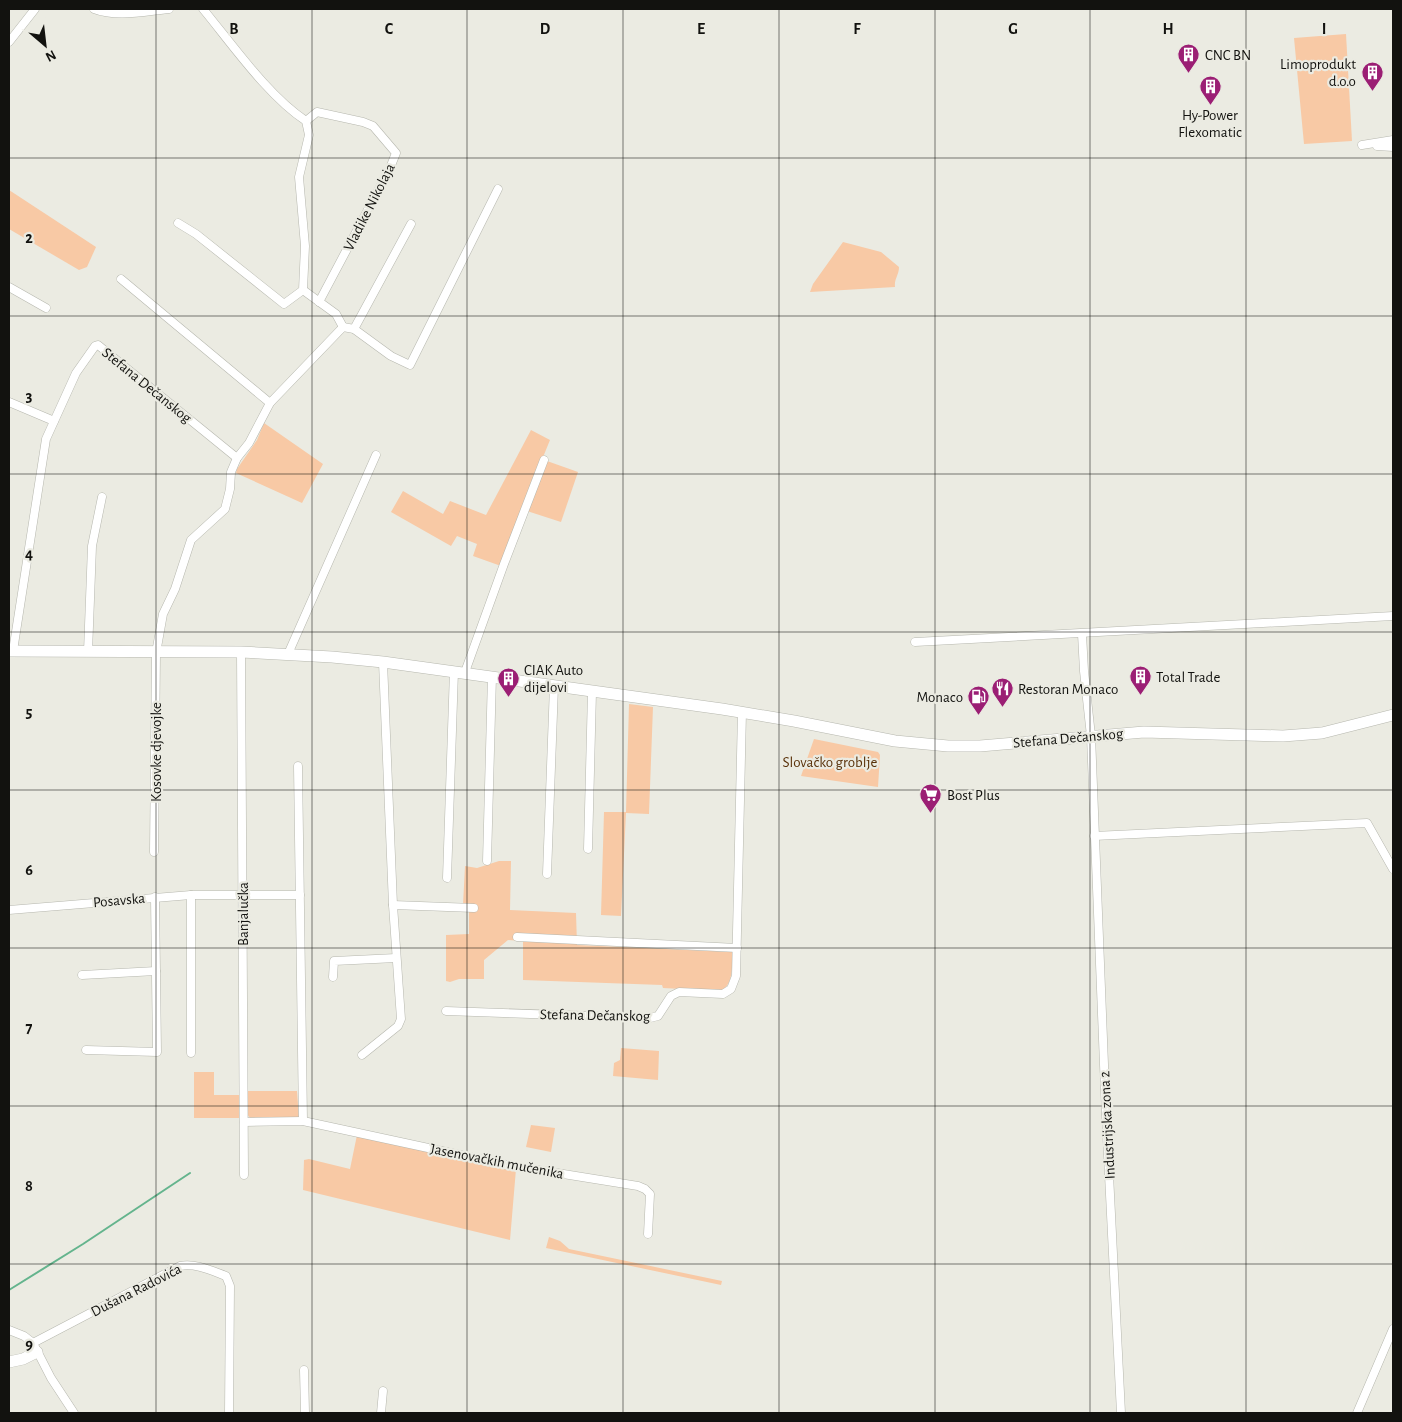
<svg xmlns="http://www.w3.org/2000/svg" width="1402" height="1422" font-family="'Alegreya Sans',sans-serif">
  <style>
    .green { fill: #f8c9a5 }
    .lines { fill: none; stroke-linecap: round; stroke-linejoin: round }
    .stream { stroke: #64b48d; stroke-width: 2 }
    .street-casing { stroke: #b6b7ae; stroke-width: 9 }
    .secondary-casing { stroke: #b6b7ae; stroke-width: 12 }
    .street { stroke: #fff; stroke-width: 8 }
    .secondary { stroke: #fff; stroke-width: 11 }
    .grid { fill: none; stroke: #12120f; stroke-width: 1; stroke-opacity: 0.55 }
    .labels { text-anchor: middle; stroke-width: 4.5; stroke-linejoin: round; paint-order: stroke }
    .poi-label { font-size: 15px; fill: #12120f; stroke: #ebebe2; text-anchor: start }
    .street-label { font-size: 15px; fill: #12120f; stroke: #ebebe2 }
    .park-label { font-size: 15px; fill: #593109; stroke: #ebebe2 }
    .grid-label { font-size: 16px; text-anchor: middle; font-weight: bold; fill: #12120f; stroke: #ebebe2; stroke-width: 4.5; stroke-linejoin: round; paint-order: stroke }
  </style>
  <rect width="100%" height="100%" fill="#ebebe2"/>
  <g class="green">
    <polygon points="1346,34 1352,141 1304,144 1294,38"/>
    <polygon points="9,190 96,247 87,267 79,270 9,229"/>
    <path d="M843 242 881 252 899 267C899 275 894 279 895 287L810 292 813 284Z"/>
    <polygon points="264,423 323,464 302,503 236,473 237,469 257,440"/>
    <polygon points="531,430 550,440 515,526 501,566 473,556 477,544 457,536 451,546 391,512 403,491 443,514 450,501 486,515"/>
    <polygon points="547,461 578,472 561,522 527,511"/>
    <polygon points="629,704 653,707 649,814 626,813 621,916 601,915 604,812 626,812"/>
    <polygon points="814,739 878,752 880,755 878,787 801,776"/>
    <path d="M499 861H511L510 910 576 913 577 945 732 952C732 965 734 984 721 991L663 988 662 985 523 980V941L508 940 484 960V979H459L450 982 446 981V935L469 934V912H476L477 906 463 905 465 866 477 868Z"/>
    <polygon points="621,1048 659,1051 658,1080 613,1076 614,1063 620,1060"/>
    <polygon points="194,1072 214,1072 214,1095 239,1095 239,1118 194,1118"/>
    <polygon points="245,1091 297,1091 299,1118 250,1118 247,1114"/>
    <polygon points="531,1125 555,1128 551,1152 526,1147"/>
    <polygon points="357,1135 516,1169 510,1240 303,1190 304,1160 309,1159 350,1169"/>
    <polygon points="549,1237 560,1241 569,1249 722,1281 721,1285 546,1248"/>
  </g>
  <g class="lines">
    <polyline class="stream" points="9,1290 83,1244 190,1173"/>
    <defs>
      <g id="street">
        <path d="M94 9C117 18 146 11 169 9"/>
        <polyline points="9,42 35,9"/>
        <polyline points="306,121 317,112 363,122 373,126 396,153 390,168 319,302"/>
        <polyline points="1362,145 1393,140"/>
        <polyline points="1377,146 1393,147"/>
        <path d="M178 223 196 234 284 304 303 290 305 246 299 177 309 135 306 121C268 96 232 44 203 9"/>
        <polyline points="121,279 270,403"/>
        <polyline points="9,287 46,308"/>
        <polyline points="303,290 336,314 343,327"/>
        <polyline points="354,329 411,224"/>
        <polyline points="9,402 54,421"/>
        <polyline points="1082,634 1084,671 1091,736 1106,1115 1121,1413"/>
        <polyline points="915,642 1393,616"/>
        <polyline points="13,651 46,439 76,373 95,346 98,345 237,458"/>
        <polyline points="88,652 92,546 102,497"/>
        <polyline points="241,652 244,1175"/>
        <polyline points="288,654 376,455"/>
        <polyline points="465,672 504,564 544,460"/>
        <polyline points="298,766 303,1121"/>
        <polyline points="1094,836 1367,823 1393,869"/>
        <polyline points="588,849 592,692"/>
        <polyline points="154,852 156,653 163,614 175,589 191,540 225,509 230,489 231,472 237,458 249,443 270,403 343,327 354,329 391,356 410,365 498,189"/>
        <polyline points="487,861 492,676"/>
        <polyline points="547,874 554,686"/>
        <polyline points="447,878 454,671"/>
        <polyline points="191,895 191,1053"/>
        <polyline points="393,905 474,908"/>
        <polyline points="9,910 191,895 300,895"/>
        <polyline points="517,937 737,948"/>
        <polyline points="82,975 156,971"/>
        <polyline points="333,977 334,961 396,958"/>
        <polyline points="446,1011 650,1018 658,1016 671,996 679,992 723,994 731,989 736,976 742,712"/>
        <polyline points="86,1050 157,1052 155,897"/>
        <polyline points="362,1055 398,1026 401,1019 393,905 383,662"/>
        <polyline points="244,1122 303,1121 507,1165 638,1186 645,1189 650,1194 648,1234"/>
        <polyline points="9,1330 24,1336 33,1343 51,1378 74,1413"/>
        <path d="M33 1343 180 1266C196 1263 212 1271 226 1276L230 1286 229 1413"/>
        <polyline points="304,1370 305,1413"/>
        <polyline points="381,1413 383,1391"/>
        <polyline points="1357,1413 1393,1329"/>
      </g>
      <g id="secondary">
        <polyline points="9,651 241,652 332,657 383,662 722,709 794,721 895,741 948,746 980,746 1144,732 1283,736 1322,733 1393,715"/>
        <polyline points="9,1362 23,1359 37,1352"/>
      </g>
    </defs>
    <use href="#street" class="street-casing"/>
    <use href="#secondary" class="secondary-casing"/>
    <use href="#street" class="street"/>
    <use href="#secondary" class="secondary"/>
  </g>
  <path class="grid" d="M156 9V1413M312 9V1413M467 9V1413M623 9V1413M779 9V1413M935 9V1413M1090 9V1413M1246 9V1413M9 158H1393M9 316H1393M9 474H1393M9 632H1393M9 790H1393M9 948H1393M9 1106H1393M9 1264H1393"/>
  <defs>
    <symbol id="building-pin" viewBox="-11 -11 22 30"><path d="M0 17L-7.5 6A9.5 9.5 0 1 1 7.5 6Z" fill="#9b1e74" stroke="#ebebe2"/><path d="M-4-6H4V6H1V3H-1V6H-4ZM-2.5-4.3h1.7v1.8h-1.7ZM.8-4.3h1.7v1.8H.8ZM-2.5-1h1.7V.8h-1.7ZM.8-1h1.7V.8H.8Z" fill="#fff"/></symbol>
    <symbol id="restaurant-pin" viewBox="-11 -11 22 30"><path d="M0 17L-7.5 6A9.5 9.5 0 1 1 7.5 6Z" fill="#9b1e74" stroke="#ebebe2"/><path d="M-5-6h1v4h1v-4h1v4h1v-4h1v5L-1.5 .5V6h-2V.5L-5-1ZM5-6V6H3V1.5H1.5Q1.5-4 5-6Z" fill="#fff"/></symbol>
    <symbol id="fuel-pin" viewBox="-11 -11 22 30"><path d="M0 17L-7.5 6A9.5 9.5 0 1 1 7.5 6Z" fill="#9b1e74" stroke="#ebebe2"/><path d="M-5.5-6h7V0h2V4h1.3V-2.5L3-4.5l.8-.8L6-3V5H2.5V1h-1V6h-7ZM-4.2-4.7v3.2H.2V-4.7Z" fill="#fff"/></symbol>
    <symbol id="supermarket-pin" viewBox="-11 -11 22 30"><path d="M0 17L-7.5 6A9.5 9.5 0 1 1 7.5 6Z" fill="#9b1e74" stroke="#ebebe2"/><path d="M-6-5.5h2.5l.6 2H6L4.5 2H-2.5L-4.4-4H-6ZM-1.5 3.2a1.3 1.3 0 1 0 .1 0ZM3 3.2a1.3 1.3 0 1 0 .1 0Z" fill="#fff"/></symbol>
  </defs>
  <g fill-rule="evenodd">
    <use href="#building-pin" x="1176" y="42" width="25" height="34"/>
    <use href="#building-pin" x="1360" y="60" width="25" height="34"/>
    <use href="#building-pin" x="1198" y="74" width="25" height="34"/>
    <use href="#building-pin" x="1128" y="664" width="25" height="34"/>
    <use href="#building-pin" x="496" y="666" width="25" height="34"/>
    <use href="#restaurant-pin" x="990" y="676" width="25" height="34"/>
    <use href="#fuel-pin" x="966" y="684" width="25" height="34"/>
    <use href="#supermarket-pin" x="918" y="782" width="25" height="34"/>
  </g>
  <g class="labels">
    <g class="poi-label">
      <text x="1205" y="60">CNC BN</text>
      <text x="1356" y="69" text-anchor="end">Limoprodukt<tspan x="1356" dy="17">d.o.o</tspan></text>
      <text x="1210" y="120" text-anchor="middle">Hy-Power<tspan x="1210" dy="17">Flexomatic</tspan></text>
      <text x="524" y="675">CIAK Auto<tspan x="524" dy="17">dijelovi</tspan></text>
      <text x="1156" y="682">Total Trade</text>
      <text x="1018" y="694">Restoran Monaco</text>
      <text x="963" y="702" text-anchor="end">Monaco</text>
      <text x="947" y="800">Bost Plus</text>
    </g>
    <g class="street-label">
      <text transform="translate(369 207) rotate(-63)" y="5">Vladike Nikolaja</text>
      <text transform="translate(147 385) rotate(39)" y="5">Stefana Dečanskog</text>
      <text transform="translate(1068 738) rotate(-5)" y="5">Stefana Dečanskog</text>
      <text transform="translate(156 752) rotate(-90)" y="5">Kosovke djevojke</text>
      <text transform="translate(119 900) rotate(-5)" y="5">Posavska</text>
      <text transform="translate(243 914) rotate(-90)" y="5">Banjalučka</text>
      <text transform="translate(595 1015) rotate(1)" y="5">Stefana Dečanskog</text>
      <text transform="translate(1107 1125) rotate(-93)" y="5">Industrijska zona 2</text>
      <text transform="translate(497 1161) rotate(11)" y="5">Jasenovačkih mučenika</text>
      <text transform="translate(136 1290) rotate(-27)" y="5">Dušana Radovića</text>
    </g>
    <g class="park-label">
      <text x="830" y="767">Slovačko groblje</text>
    </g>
  </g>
  <g class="grid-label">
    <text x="234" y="34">B</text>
    <text x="389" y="34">C</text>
    <text x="545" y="34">D</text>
    <text x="701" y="34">E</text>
    <text x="857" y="34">F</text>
    <text x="1013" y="34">G</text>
    <text x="1168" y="34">H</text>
    <text x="1324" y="34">I</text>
    <text x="29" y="243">2</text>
    <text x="29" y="401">3</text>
    <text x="29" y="559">4</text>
    <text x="29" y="717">5</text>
    <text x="29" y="875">6</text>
    <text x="29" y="1033">7</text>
    <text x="29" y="1191">8</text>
    <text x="29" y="1349">9</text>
  </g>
  <rect width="1402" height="1422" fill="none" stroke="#12120f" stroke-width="20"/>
  <g transform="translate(45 45) rotate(152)" stroke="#ebebe2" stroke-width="4" paint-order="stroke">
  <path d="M0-4L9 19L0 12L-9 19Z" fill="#12120f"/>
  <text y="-8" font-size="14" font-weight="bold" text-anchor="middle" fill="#12120f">N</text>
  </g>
</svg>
